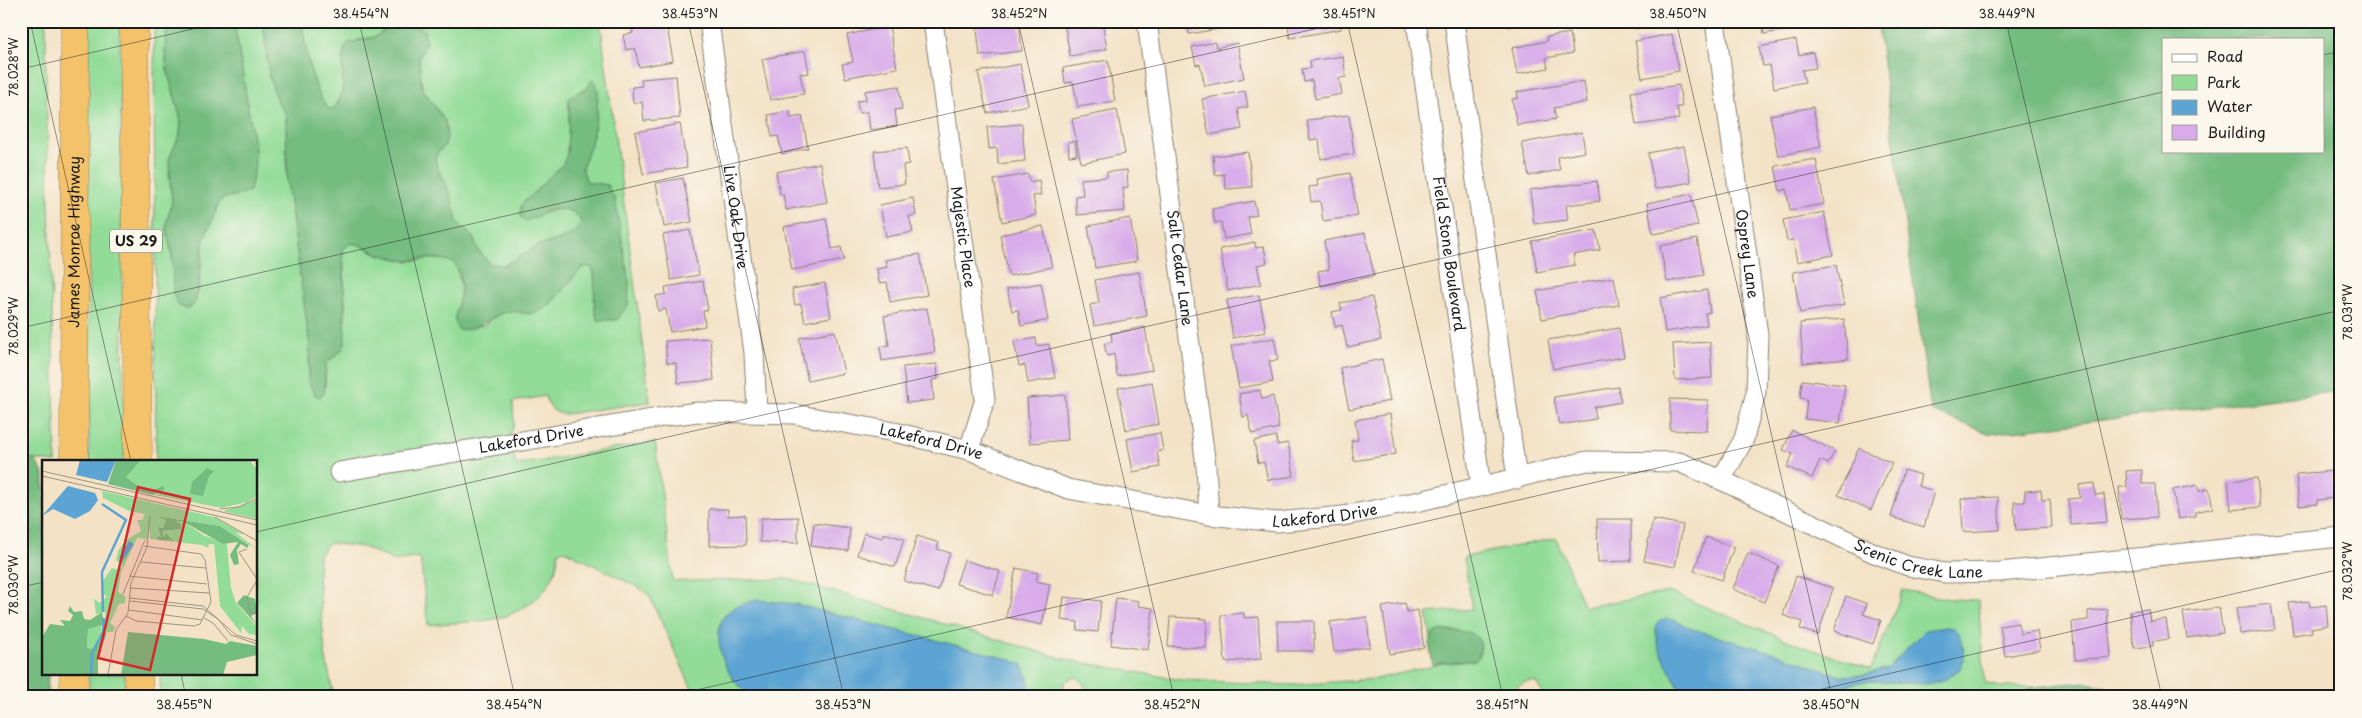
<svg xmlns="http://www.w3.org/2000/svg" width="2362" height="718" font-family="'Playpen Sans',sans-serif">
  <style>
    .green { fill: #92dc98; stroke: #577c5a }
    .forest { fill: #75bc80; stroke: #486c4e; fill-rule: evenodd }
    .water { fill: #5ca4d3; stroke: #3c6078 }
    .building { fill: #d8acea }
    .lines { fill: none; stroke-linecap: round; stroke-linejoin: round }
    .street-casing { stroke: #887f71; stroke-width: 21 }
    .highway-casing { stroke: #887f71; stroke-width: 29 }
    .street { stroke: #fff; stroke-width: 19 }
    .highway { stroke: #f4c26a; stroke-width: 28 }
    .ticks { fill: none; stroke: #1c1c1c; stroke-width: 1; stroke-opacity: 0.45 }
    .labels { text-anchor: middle; stroke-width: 4; stroke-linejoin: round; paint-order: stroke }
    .shield { fill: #fbf7ec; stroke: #5f5e5a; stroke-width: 1 }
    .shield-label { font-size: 14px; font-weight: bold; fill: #1c1c1c }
    .street-label { font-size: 15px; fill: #1c1c1c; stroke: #fbf7ec }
    .inset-river { fill: none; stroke: #5ca4d3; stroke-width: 2.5 }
    .inset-road { fill: none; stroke: #9d9382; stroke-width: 1 }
    .view { fill: #d62828; fill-opacity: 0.15; stroke: #d62828; stroke-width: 2.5 }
    .inset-edge { fill: none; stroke: #1c1c1c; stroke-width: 2.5 }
    .neatline { fill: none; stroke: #1c1c1c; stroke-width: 2 }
    .ticks-label { font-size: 12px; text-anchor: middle; fill: #1c1c1c }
  </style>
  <rect width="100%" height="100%" fill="#fbf7ec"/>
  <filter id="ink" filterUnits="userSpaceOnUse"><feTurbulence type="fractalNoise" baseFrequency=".02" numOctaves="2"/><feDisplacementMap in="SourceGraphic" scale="10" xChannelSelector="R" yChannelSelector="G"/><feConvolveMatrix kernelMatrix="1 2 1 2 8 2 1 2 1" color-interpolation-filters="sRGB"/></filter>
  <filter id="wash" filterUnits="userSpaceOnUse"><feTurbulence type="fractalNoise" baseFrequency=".0096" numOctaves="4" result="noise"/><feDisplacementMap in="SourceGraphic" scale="20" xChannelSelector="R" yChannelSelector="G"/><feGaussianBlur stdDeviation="1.12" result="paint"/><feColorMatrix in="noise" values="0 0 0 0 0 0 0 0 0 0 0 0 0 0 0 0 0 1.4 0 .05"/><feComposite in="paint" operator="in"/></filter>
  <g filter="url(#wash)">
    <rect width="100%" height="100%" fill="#f3e2c6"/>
    <g class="green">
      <polygon points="21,21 46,21 46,88 56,462 35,460 21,455"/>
      <polygon points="88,21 120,21 124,462 89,462"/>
      <path d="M154 21H167L165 51 167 69 181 120 180 134 169 172 172 202 167 222V231L173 263 191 307 198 293 204 239 220 201 225 198 242 194 255 151 234 21H263L269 76 277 101 286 114 287 180 310 346 308 381 325 386 326 363C331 359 338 355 341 350 348 341 344 267 343 250 352 234 369 252 381 255 389 256 400 261 408 261 425 260 438 256 455 263 463 283 462 299 454 319L483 326C491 319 502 310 514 311 528 311 530 317 543 309 560 299 568 272 588 266L593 269C597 285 591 307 598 319L615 200 607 185 587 182 582 168 583 162 594 132 598 89C585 88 578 92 568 100L570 127 567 155 563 164 522 205 532 219C544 211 578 200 581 223L575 232 562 239 540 245 505 265 490 264 477 248 472 236 457 221 453 213 446 182 438 170 435 159 437 154 445 145V121L423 90 421 82 419 57 426 43 408 25 390 26 375 37 357 40 343 55C344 73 346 95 333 109H328C311 86 305 49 302 21H600L650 402 566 414C554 414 548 407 545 396L513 402 514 425 510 437 516 465 655 442 673 581 790 579 1068 660 1182 680 1290 685 1375 679 1433 666C1449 658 1461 667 1480 656V642C1475 639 1471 635 1466 633 1457 628 1437 629 1431 638L1427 613 1472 609 1464 557 1556 538 1584 607 1669 592 1802 646 1871 669 1903 590 1948 599 1978 600 1985 683 2000 687H2034L2016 697H1545L1536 682C1524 679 1516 687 1509 697H1094L1077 677 1071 678 1064 683 1061 697H698L692 689 650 597 643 590 564 550 558 552C558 584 535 605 506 616 488 622 449 623 428 625L420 557 395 561 363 547 329 543 319 555 318 576 325 654 334 697H161L160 674H256V462H156Z"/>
      <rect x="89" y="674" width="36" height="23"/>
    </g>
    <g class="forest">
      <polygon points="167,21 234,21 255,151 255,166 250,191 225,198 220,201 204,239 196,301 191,307 185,308 179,306 173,295 172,254 167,231 167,221 172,202 169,159 180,134 181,120 167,69 165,51"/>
      <path d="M263 21H302C305 49 311 86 328 109H333C352 90 335 61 348 43L375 37 390 26 408 25 419 26 424 30 426 43 419 57 421 82 423 90 445 121 447 136 445 145 437 154 435 159 438 170 450 193 457 221 472 236 477 248 484 258 490 264 505 265 540 245 562 239 575 232 581 224C579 209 560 207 548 211 540 213 534 219 526 221L521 217V205L563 164 567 155 570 96 588 88 591 81 595 80 598 89 597 113 591 144 582 168 587 182 607 185 615 200 629 282 628 305 617 320H598C591 307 597 285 593 269L588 266 582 268C570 280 550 309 535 313 525 316 515 309 505 312 487 318 480 330 459 330 449 320 463 298 461 283 461 276 457 270 455 263L441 259 426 258 407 261 379 254 358 244 350 243 343 250 345 343 342 350 326 363 324 394 319 397 315 395 308 381 310 346 287 180 286 114 277 101 269 76Z"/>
      <path d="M1877 21H2341V391L1990 434 1931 411ZM2163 39H2323V151H2163Z"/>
      <polygon points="21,455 35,460 44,474 44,674 48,674 47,697 21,697"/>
      <path d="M1442 630C1454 633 1478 627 1480 645 1480 651 1480 655 1476 660L1440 663 1433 666 1429 643 1434 633Z"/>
      <polygon points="2084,682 2147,697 2016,697 2034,687"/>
    </g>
    <g class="water">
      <path d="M757 600 795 604 1005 658 1022 664C1027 674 1032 686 1028 697H757C751 694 745 691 740 687 723 672 709 629 728 612 737 605 746 603 757 600Z"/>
      <path d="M1666 619 1674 620 1695 630 1778 654 1840 676 1863 675 1888 668 1925 630 1946 627 1953 628 1959 634 1963 646 1964 659 1960 669 1946 679 1927 684 1866 681 1788 697H1684C1676 678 1648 641 1658 622Z"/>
    </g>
    <g id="blocks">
      <g class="building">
        <polygon points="657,21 666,21 673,61 639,67 635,48 626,50 623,35 633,33 632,26"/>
        <polygon points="976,21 1019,21 1022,51 980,56"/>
        <polygon points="1064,21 1102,21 1107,49 1070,56"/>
        <polygon points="1187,21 1247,21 1248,24 1189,34"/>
        <polygon points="1287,21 1340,21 1341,29 1290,38"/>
        <polygon points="1507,21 1535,21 1535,22 1508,27"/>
        <polygon points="1634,21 1670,21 1670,22 1635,29"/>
        <polygon points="1762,21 1807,21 1808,26 1764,34"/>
        <polygon points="889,26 897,68 845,78 842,64 853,62 847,35"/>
        <polygon points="1570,33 1573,53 1546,58 1548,68 1517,74 1512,48 1547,41 1546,37"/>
        <polygon points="1672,34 1679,71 1642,78 1635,41"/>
        <polygon points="1796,40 1799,55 1813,52 1816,68 1802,70 1805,82 1774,88 1770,65 1763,66 1759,47"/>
        <polygon points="1215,42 1216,48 1237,43 1244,78 1205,86 1200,64 1196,65 1192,47"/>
        <polygon points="805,51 809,73 800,74 804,94 770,100 762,59"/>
        <polygon points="1343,56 1346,77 1339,78 1342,94 1315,99 1312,80 1304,82 1302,69 1311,68 1310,61"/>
        <polygon points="1108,60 1115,101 1078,107 1073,82 1065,83 1063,68"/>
        <polygon points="1020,64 1028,105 987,113 978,72"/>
        <polygon points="676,76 680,118 644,121 642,102 633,103 632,87 642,86 641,79"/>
        <polygon points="1584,81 1587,102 1554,108 1556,119 1517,125 1512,99 1518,98 1517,92"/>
        <polygon points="1679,85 1682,107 1677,107 1679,119 1636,125 1631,92"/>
        <polygon points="899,86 902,109 895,110 897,126 870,130 868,112 859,113 857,101 866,100 865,91"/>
        <polygon points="1245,91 1248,107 1238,109 1242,129 1209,135 1202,99"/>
        <polygon points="1813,107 1821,147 1778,156 1770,115"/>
        <polygon points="1117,110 1125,154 1081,163 1072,119"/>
        <polygon points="789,111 791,118 802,116 808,148 782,154 778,136 772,137 768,115"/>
        <polygon points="1349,115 1354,154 1321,159 1319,139 1310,140 1307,120"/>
        <polygon points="680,124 687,167 643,174 635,132"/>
        <polygon points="1022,124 1025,161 998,164 997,148 989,149 987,127"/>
        <polygon points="1582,132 1585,152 1557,157 1560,170 1529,176 1522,143"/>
        <polygon points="1075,141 1077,155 1069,156 1068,142"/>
        <polygon points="1684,146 1691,182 1655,189 1648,153"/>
        <polygon points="907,148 909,164 903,165 905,184 878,187 874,151"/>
        <polygon points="1248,152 1252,187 1226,189 1224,174 1215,175 1213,156"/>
        <polygon points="1816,159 1824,204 1790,210 1786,189 1780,191 1775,166"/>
        <polygon points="820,163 827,202 786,210 783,194 780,194 776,172"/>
        <polygon points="1127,170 1128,187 1123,188 1125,211 1077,215 1075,196 1083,195 1081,179 1107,177 1107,172"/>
        <polygon points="1350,173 1358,216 1323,221 1320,201 1311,202 1309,187 1318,186 1317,179"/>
        <polygon points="1028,174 1030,182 1039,180 1041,195 1033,196 1036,215 1002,222 994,180"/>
        <polygon points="683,178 692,222 664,227 656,183"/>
        <polygon points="1597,181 1600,201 1566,205 1568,220 1534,224 1530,190"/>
        <polygon points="1691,194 1698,226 1653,234 1647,203"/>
        <polygon points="913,198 916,215 909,216 913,232 886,237 880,205"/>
        <polygon points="1254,201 1257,215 1248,217 1251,234 1224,239 1221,222 1215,223 1212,209"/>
        <polygon points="1824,212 1833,255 1797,262 1793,240 1787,241 1783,220"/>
        <polygon points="1130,218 1137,261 1095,268 1088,226"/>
        <polygon points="826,219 832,249 841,247 844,260 792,270 784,227"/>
        <polygon points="1043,226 1052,267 1009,276 1000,235"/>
        <polygon points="690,230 699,275 671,280 663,235"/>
        <polygon points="1596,230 1600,250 1573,255 1575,265 1537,272 1532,241"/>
        <polygon points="1365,233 1374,276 1321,286 1318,271 1329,269 1324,241"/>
        <polygon points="1697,239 1704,275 1667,282 1660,246"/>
        <polygon points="1255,242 1256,248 1264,247 1267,263 1257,265 1261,284 1228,291 1220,249"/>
        <polygon points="920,254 927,295 890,302 887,282 879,283 877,269 887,267 885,260"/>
        <polygon points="1836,265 1844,305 1800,313 1793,272"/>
        <polygon points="1139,272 1147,316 1094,326 1090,305 1099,303 1095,280"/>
        <polygon points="1614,277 1619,305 1542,319 1537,291"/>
        <polygon points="703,281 708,310 703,311 705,326 670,332 666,309 658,311 656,296 666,294 665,287"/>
        <polygon points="825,283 831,317 805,322 801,304 795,305 792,289"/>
        <polygon points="1041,283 1048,320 1021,326 1018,310 1012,311 1007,289"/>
        <polygon points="1707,290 1710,312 1705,313 1707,325 1665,332 1660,298"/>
        <polygon points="1259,295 1266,332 1233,338 1227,300"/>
        <polygon points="1372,297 1381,340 1347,347 1342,325 1335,327 1332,312 1342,310 1340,303"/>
        <polygon points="927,308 935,352 882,361 880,347 889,345 884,316"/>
        <polygon points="1844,319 1848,359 1803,363 1800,323"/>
        <polygon points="1145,327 1152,370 1117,376 1114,354 1107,356 1104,344 1112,342 1111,333"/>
        <polygon points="1619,328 1624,357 1553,369 1548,340"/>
        <polygon points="835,331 844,373 808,381 799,338"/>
        <polygon points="710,338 714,380 678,383 676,363 667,363 665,341"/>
        <polygon points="1036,338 1037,346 1049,344 1055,378 1028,383 1025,365 1019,366 1014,342"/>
        <polygon points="1274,338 1278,360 1269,361 1273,382 1239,388 1231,346"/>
        <polygon points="1710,342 1712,378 1675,380 1673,344"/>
        <polygon points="1382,359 1390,401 1349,409 1340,368"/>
        <polygon points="937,364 938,379 932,380 934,400 907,403 903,367"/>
        <polygon points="1802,380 1845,385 1840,423 1805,419 1807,399 1800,398"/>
        <polygon points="1152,382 1159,424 1126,430 1118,388"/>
        <polygon points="1618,387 1621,402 1594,407 1596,419 1559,425 1554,397"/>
        <polygon points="1260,390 1262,399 1273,396 1279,428 1252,434 1248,415 1243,417 1239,394"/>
        <polygon points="1065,395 1068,440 1030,443 1027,398"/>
        <polygon points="1670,399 1708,400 1707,431 1670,430"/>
        <polygon points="1390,414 1396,454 1354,461 1351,441 1358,440 1355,420"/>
        <polygon points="1792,430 1835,451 1828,464 1820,460 1812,478 1787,467 1793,454 1783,450"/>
        <polygon points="1160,433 1163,450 1157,452 1160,467 1133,472 1127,439"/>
        <polygon points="1276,436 1277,445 1288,443 1294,476 1268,480 1264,462 1258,463 1254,441"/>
        <polygon points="1859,448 1892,463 1871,510 1838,495"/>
        <polygon points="1904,470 1921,475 1918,486 1934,491 1924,527 1891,517"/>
        <polygon points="2142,470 2142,484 2155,484 2157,517 2121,519 2119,487 2127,487 2126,471"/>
        <polygon points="2332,471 2335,498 2317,500 2317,504 2299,506 2296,474"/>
        <polygon points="2257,478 2260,507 2231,510 2228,481"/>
        <polygon points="2094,483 2095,495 2104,494 2107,522 2071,525 2068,499 2080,498 2079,485"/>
        <polygon points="2198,485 2199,491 2209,489 2213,508 2195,512 2196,516 2178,519 2173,490"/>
        <polygon points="2041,490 2042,500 2050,499 2052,528 2016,530 2014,502 2025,502 2025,491"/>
        <polygon points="1998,497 2000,530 1963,532 1961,499"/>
        <polygon points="709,509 728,509 728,516 745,515 746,545 709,546"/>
        <polygon points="798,517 798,543 760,542 761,518"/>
        <polygon points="1597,519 1631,519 1631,561 1598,562"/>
        <polygon points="1653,519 1683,525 1675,567 1644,561"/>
        <polygon points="814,523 850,528 848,551 811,546"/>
        <polygon points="864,533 882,538 884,533 904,539 895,567 857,555"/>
        <polygon points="917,536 939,543 937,549 950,553 938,591 904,581"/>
        <polygon points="1706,537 1734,547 1722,580 1694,571"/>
        <polygon points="1748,553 1779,566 1764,602 1733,589"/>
        <polygon points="964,560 1000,571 993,595 956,584"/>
        <polygon points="1016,568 1038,573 1036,581 1050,584 1042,625 1006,617"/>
        <polygon points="1796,576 1833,588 1818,635 1800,629 1802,622 1783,615"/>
        <polygon points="1846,596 1867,604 1863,614 1881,620 1873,644 1834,631"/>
        <polygon points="1064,597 1101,601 1098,632 1077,630 1078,622 1061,620"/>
        <polygon points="1116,598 1139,601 1138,606 1153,608 1148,650 1111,645"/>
        <polygon points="2309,601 2310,607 2326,605 2328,625 2311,628 2312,632 2293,635 2289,603"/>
        <polygon points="1405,603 1407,612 1418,610 1424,648 1390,654 1382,607"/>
        <polygon points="2271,604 2275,630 2240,634 2236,608"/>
        <polygon points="2219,608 2223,633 2187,638 2183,612"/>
        <polygon points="2107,609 2111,657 2075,660 2072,622 2088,620 2088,611"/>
        <polygon points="2148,609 2150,621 2166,619 2169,639 2153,641 2153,646 2134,648 2130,611"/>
        <polygon points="1244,613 1244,618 1258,617 1261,659 1225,662 1221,615"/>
        <polygon points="1170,617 1207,619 1206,648 1168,646"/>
        <polygon points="1367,617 1370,647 1334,652 1330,622"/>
        <polygon points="1277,621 1314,621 1314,651 1278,651"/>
        <polygon points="2018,623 2020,634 2037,631 2040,650 2005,656 2000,626"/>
      </g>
    </g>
  </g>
  <g filter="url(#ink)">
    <use href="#blocks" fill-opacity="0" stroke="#887f71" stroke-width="1"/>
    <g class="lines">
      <defs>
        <g id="street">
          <path id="s1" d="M709 21 754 353 757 412"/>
          <path id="s2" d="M933 21 985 399 969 450"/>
          <path id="s3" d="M1147 21 1206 466 1209 515"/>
          <path id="s4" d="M1416 21 1481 486"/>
          <polyline points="1454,21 1517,479"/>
          <path id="s5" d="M1715 21 1758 335 1756 392 1744 439 1721 480"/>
          <path id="s6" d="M339 472 675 415 698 412 794 414 894 432 969 450 1068 489 1209 515 1277 522 1343 516 1420 501 1587 461 1679 462 1721 480 1874 553 1908 566 1945 573 2000 572 2341 537"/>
        </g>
        <g id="highway">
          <polyline points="134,21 138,462"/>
          <path id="s7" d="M74 462 75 21"/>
          <polyline points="74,674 74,697"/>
          <polyline points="138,674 139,697"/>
        </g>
      </defs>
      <use href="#street" class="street-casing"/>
      <use href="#highway" class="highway-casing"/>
      <use href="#street" class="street"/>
      <use href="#highway" class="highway"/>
    </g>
  </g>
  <path class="ticks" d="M30 21 131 462M359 21 515 697M688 21 844 697M1018 21 1174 697M1347 21 1503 697M1676 21 1832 697M2006 21 2162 697M2335 21 2341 45M2323 55 2341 51M21 69 227 21M21 328 1349 21M256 532 2163 92M21 587 44 582M181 674 186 697M666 697 2341 310M1788 697 2341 569"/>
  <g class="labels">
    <rect class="shield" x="110" y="229.5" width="52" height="23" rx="4"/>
    <g class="shield-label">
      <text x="136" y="246">US 29</text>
    </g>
    <g class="street-label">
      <text dy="5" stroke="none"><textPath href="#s1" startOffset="198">Live Oak Drive</textPath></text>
      <text dy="5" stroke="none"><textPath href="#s2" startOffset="218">Majestic Place</textPath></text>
      <text dy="5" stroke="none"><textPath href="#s7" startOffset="220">James Monroe Highway</textPath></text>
      <text dy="5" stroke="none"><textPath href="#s4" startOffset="235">Field Stone Boulevard</textPath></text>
      <text dy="5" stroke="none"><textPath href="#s5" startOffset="235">Osprey Lane</textPath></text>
      <text dy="5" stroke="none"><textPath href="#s3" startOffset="249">Salt Cedar Lane</textPath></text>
      <text dy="5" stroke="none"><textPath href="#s6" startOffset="195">Lakeford Drive</textPath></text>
      <text dy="5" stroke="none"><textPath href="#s6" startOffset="600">Lakeford Drive</textPath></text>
      <text dy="5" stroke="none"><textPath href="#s6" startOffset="1005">Lakeford Drive</textPath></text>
      <text dy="5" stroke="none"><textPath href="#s6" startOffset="1626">Scenic Creek Lane</textPath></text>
    </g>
  </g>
  <g transform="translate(42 460)">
    <rect width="215" height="215" fill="#f3e2c6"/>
    <path d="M98 0H207L215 9V36L205 42 180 48 113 35 122 30 99 28 83 16ZM60 31 172 57 203 75 193 72 215 89 178 66 114 56 124 60 121 68 117 67 119 77 115 80 132 81 124 73 122 77 120 71 139 69 138 63 134 61H140L163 76 185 84 189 128 194 143 215 167V175L207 174 200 166 199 173 178 146 172 84H167L166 88 160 85 108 79V69L105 79 95 78 79 113 76 132 83 136V143L77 144 68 163 73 167 71 172H65L64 175 63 152 54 154 52 139 58 143 65 136 73 139 60 134V122L70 108 77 110 81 106 74 100 76 91 84 80 99 71 95 60H100L103 54 87 51 61 38ZM214 40 215 59 181 51ZM59 165 60 178 52 189 45 188 46 169Z" fill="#92dc98"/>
    <path d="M74 0H99L84 17 99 28 111 30 122 26V30L111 35 66 24ZM165 8 172 11 167 16 161 36 148 34 150 22ZM114 56 178 66 207 85 205 88 199 84 195 90 197 104 192 105 188 95 196 82 181 84 140 61H134L139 64V69L120 71 122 77 124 73 132 81 116 80 115 77H119L116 67 121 68 124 60ZM202 135 213 139 215 153 209 156 215 165 195 143ZM28 146 32 152 40 151 42 159 48 160 60 152 64 175 56 198V215H0V177L8 164 23 166 18 160 28 161 31 155 26 151ZM60 165V178L52 189 45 188 46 169ZM86 172 162 179 184 184 188 181 215 186V195L185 202 181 215H79Z" fill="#75bc80" fill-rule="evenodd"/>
    <path d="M38 0H74L65 22 34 15ZM26 26 53 33 56 40 48 51 33 59 11 49 0 56ZM87 81 92 84 80 102 77 98Z" fill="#5ca4d3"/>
    <path class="inset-river" d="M60 44 84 60 60 112 61 152M49 215 50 193 61 172 62 158"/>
    <path class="inset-road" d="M0 11 215 60M0 16 215 65M178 49 197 47 215 38M173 57 215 81M205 89 197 92 215 119M99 102 163 108M87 116 165 124M215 120 205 137 209 153 215 154M88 128 167 133M81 134 103 80M88 138 161 146 194 175 215 181M88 141 161 149 176 159 189 175 215 184M87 150 161 160M84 156 94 161 152 166 158 164 169 142 163 100 159 94 102 86M162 158 171 163 186 181M66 215 74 170 86 153 89 123 105 87 108 56"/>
    <path class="view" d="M96 27 148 39 108 210 56 198Z"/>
    <rect width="215" height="215" class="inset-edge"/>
  </g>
  <rect width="2362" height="718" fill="none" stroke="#fbf7ec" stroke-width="55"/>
  <rect x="2162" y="38" width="162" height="115" fill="#fbf7ec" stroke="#a29f99"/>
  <rect x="2172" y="54" width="25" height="8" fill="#ffffff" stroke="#a29f99"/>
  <text x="2207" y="62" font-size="15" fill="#1c1c1c">Road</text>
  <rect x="2172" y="75" width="25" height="15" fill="#92dc98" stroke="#a29f99"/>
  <text x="2207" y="88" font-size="15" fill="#1c1c1c">Park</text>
  <rect x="2172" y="100" width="25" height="15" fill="#5ca4d3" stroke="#a29f99"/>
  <text x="2207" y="112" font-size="15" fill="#1c1c1c">Water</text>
  <rect x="2172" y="125" width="25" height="15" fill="#d8acea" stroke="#a29f99"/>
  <text x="2207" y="138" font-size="15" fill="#1c1c1c">Building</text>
  <rect x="28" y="28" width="2306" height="662" class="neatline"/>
  <g class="ticks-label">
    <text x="361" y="18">38.454°N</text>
    <text x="690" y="18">38.453°N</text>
    <text x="1019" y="18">38.452°N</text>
    <text x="1349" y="18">38.451°N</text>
    <text x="1678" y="18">38.450°N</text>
    <text x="2007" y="18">38.449°N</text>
    <text transform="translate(14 67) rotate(-90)" y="4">78.028°W</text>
    <text transform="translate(2348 312) rotate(-90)" y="4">78.031°W</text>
    <text transform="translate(14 326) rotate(-90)" y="4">78.029°W</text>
    <text transform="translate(2348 571) rotate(-90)" y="4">78.032°W</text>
    <text transform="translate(14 585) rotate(-90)" y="4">78.030°W</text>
    <text x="184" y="709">38.455°N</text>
    <text x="514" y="709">38.454°N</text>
    <text x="843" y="709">38.453°N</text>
    <text x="1172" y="709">38.452°N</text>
    <text x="1502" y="709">38.451°N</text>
    <text x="1831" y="709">38.450°N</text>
    <text x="2160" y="709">38.449°N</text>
  </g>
</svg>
